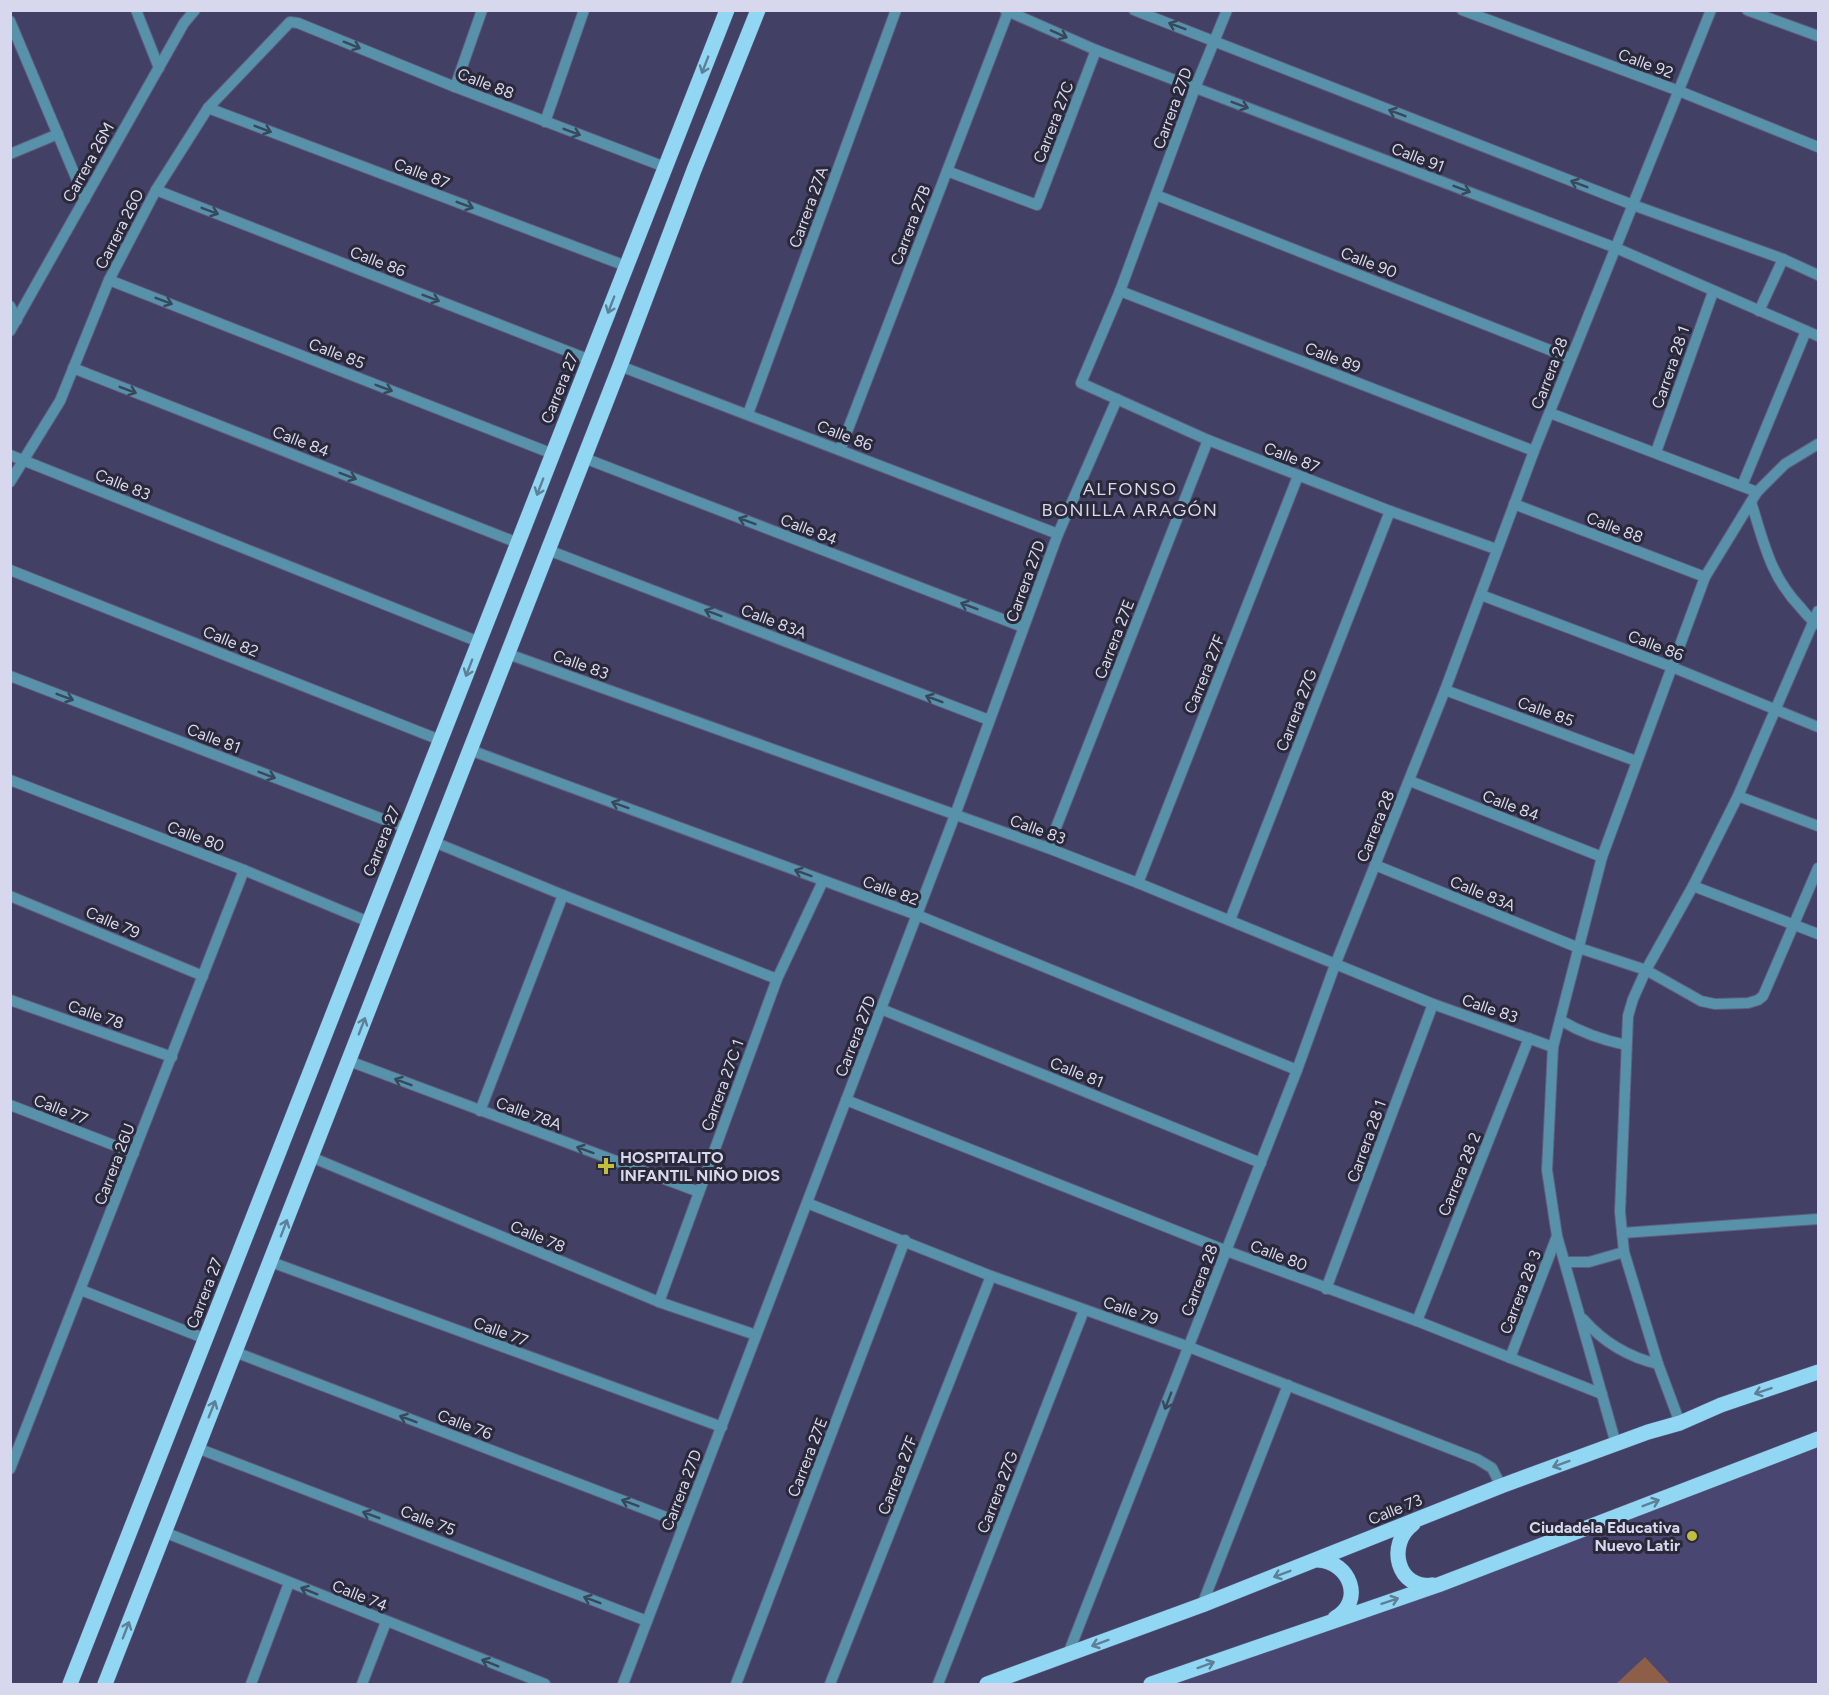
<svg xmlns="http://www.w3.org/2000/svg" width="1829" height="1695" font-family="Figtree,sans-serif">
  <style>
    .built { fill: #494671 }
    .green { fill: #8e5f48 }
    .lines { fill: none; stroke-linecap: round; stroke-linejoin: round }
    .minor-casing { stroke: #605e7f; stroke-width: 12 }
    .major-casing { stroke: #605e7f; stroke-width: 16 }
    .minor { stroke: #5792aa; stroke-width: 10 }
    .major { stroke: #91d7f4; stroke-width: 15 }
    .oneway { stroke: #38485c }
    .oneway2 { stroke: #5e8097 }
    .poi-dot { fill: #c3bd3e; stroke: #2a293a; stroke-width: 2 }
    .labels { text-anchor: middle; stroke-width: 6; stroke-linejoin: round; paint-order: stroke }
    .street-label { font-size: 16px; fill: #d7d7ed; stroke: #2a293a }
    .poi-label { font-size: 16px; font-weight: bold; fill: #d7d7ed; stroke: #2a293a; text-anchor: start }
    .neighbourhood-label { font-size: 18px; letter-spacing: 1.5px; fill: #d7d7ed; stroke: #2a293a }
  </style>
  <rect width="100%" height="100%" fill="#424064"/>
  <polygon class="built" points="1818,1442 1818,1684 1151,1684"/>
  <polygon class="green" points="1645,1657 1670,1684 1616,1684"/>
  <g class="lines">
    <defs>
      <g id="minor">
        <polyline points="136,10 159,68"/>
        <polyline points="1005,10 1096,50 1616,248 1818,336"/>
        <polyline points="1134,10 1633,205 1783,259 1818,275"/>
        <polyline points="1227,10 1195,88 1120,291 1081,383 1208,440 1390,511 1496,549"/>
        <polyline points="1462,10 1679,91 1818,147"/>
        <polyline points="1747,10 1818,36"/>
        <polyline points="10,21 85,199"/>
        <polyline points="455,87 482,10"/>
        <polyline points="208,108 626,266"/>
        <polyline points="545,122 584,10"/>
        <polyline points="10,154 58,134"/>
        <polyline points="947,171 1037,205 1096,50"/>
        <polyline points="156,190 590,360"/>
        <polyline points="1156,195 1570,358"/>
        <polyline points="109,280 553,454"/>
        <polyline points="1120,291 1534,451"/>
        <polyline points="10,306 17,320"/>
        <polyline points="1759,311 1783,259"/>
        <polyline points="10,331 184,23 195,10"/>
        <polyline points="620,366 1058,534"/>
        <polyline points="73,368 518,543"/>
        <polyline points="1550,413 1757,492"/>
        <polyline points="748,414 896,10"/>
        <polyline points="840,450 1008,12"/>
        <polyline points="1656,452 1713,292"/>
        <polyline points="10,455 479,642"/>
        <polyline points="584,458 1023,627"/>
        <polyline points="10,482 60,401 109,280 156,190 208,108 290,22 298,23 455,87 665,167"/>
        <polyline points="1742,486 1806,331"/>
        <path d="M1751 502C1764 543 1770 576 1801 608 1806 614 1811 621 1818 624"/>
        <polyline points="1514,504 1705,577"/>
        <polyline points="548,550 989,720"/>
        <polyline points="10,570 440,740"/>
        <polyline points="1481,595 1672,667 1818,727"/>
        <polyline points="508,654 1048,848 1138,883 1433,1004 1553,1047"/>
        <polyline points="10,676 406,828"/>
        <polyline points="1445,690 1636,761"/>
        <polyline points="470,750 917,915 1297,1070"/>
        <polyline points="10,780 244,870 369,922"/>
        <polyline points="1410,781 1602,857"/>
        <polyline points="1738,796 1818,826"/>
        <polyline points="434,842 563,895 777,979"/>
        <polyline points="1048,848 1208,440"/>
        <polyline points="1375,865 1579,948 1646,970 1701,1001 1715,1004 1748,1003 1758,1000 1763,996 1818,868"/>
        <polyline points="1138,883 1298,476"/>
        <polyline points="1693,886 1818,934"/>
        <polyline points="10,896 203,976"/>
        <polyline points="1230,920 1390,511"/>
        <polyline points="10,1000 172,1057"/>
        <polyline points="881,1009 1261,1163"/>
        <path d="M1560 1020C1582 1033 1602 1040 1626 1045"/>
        <polyline points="349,1061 699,1192"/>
        <polyline points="846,1100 1227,1251 1417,1321 1602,1394"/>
        <polyline points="10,1105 134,1153"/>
        <polyline points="480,1111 563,895"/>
        <polyline points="311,1157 659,1302 756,1335"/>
        <polyline points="807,1203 991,1276 1189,1347 1477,1459 1492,1468 1501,1486"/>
        <polyline points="1622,1233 1818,1219"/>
        <polyline points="271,1262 722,1427"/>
        <polyline points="1565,1262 1589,1262 1624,1252"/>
        <polyline points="1326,1289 1433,1004"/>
        <polyline points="81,1290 206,1339"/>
        <polyline points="659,1302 777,979 823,881"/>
        <path d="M1583 1319C1604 1343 1628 1357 1658 1364"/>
        <polyline points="1417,1321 1529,1038"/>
        <polyline points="235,1352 684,1524"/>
        <polyline points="1510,1358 1557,1236"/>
        <polyline points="1680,1423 1658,1364 1624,1252 1620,1212 1628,1016 1633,999 1646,970 1693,886 1738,796 1818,611"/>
        <polyline points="1616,1444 1557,1236 1547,1170 1553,1047 1602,857 1705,577 1757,492 1785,464 1818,444"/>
        <polyline points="197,1448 647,1621"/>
        <polyline points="10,1469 244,870"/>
        <polyline points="164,1532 545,1684"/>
        <polyline points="1202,1605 1288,1385"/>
        <polyline points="1068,1654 1297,1070 1335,965 1445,690 1534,451 1711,10"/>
        <polyline points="251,1684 289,1583"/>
        <polyline points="362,1684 386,1622"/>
        <polyline points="623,1684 955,815 1058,534 1117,399"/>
        <polyline points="736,1684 905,1240"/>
        <polyline points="830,1684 991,1276"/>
        <polyline points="938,1684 1084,1310"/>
      </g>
      <g id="major">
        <path d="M1413 1524C1386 1544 1397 1590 1433 1585"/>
        <path d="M1318 1560C1350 1562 1365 1601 1335 1618"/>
        <polyline points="70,1684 727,10"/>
        <polyline points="105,1684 620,366 694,170 758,10"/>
        <polyline points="987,1684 1202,1605 1501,1486 1648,1432 1680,1423 1721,1405 1818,1372"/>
        <polyline points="1151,1684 1438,1585 1818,1439"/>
      </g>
    </defs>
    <use href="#minor" class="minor-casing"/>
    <use href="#major" class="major-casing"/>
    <use href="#minor" class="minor"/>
    <use href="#major" class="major"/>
  </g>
  <defs><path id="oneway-shaft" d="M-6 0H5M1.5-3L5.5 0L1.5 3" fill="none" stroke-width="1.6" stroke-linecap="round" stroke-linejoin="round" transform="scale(1.5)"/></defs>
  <g class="oneway">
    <use href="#oneway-shaft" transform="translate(1177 26) rotate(-159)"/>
    <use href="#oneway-shaft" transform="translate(1059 34) rotate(24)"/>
    <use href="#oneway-shaft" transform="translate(352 45) rotate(22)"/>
    <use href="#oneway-shaft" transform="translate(1240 105) rotate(21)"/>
    <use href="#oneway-shaft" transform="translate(1397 113) rotate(-159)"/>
    <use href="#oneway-shaft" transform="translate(263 129) rotate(21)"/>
    <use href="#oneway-shaft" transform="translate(572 132) rotate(21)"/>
    <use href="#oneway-shaft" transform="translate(1579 184) rotate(-159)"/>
    <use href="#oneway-shaft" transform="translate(1462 189) rotate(21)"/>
    <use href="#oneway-shaft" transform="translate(465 205) rotate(21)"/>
    <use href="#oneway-shaft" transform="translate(210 211) rotate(21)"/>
    <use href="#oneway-shaft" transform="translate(431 298) rotate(21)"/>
    <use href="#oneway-shaft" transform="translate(164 301) rotate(21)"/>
    <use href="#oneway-shaft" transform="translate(384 388) rotate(21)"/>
    <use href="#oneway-shaft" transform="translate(128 390) rotate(21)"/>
    <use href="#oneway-shaft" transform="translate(348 476) rotate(21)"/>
    <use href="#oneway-shaft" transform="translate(747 521) rotate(-159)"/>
    <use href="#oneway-shaft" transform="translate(969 606) rotate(-159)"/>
    <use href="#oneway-shaft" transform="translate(713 613) rotate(-159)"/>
    <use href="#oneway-shaft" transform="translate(65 697) rotate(21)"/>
    <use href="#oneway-shaft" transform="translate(934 699) rotate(-159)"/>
    <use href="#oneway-shaft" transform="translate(267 775) rotate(21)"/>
    <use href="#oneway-shaft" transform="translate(620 805) rotate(-160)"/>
    <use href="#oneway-shaft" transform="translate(803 873) rotate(-160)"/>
    <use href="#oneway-shaft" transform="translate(403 1082) rotate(-159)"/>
    <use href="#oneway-shaft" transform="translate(585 1150) rotate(-160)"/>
    <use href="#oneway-shaft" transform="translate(1168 1401) rotate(111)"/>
    <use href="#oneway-shaft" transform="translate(408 1419) rotate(-159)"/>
    <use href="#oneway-shaft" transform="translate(630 1503) rotate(-159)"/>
    <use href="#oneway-shaft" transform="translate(371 1515) rotate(-159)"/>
    <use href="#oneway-shaft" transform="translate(309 1591) rotate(-158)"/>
    <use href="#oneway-shaft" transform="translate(592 1600) rotate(-159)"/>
    <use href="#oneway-shaft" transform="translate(490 1663) rotate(-158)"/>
  </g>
  <g class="oneway2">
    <use href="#oneway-shaft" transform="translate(705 65) rotate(111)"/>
    <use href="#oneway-shaft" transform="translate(611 305) rotate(111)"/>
    <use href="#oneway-shaft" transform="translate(540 487) rotate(111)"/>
    <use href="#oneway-shaft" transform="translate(469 668) rotate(111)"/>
    <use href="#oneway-shaft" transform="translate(362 1026) rotate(-69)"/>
    <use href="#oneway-shaft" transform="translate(284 1228) rotate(-69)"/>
    <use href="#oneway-shaft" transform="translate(1763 1391) rotate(161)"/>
    <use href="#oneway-shaft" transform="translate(212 1409) rotate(-68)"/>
    <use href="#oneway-shaft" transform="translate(1561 1464) rotate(160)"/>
    <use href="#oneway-shaft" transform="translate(1651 1503) rotate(-21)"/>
    <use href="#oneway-shaft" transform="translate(1282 1574) rotate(159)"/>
    <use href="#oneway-shaft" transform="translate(1390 1601) rotate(-19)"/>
    <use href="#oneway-shaft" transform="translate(126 1630) rotate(-69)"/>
    <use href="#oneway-shaft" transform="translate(1100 1643) rotate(160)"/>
    <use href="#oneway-shaft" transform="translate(1206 1665) rotate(-20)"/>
  </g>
  <g class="poi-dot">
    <path d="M603 1157h6v6h6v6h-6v6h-6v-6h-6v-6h6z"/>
    <circle cx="1692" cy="1536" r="6"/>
  </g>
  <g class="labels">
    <g class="street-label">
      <text transform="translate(1646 63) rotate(20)" y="6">Calle 92</text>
      <text transform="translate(486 83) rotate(21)" y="6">Calle 88</text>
      <text transform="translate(1172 108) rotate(-70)" y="6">Carrera 27D</text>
      <text transform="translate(1053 122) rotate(-69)" y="6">Carrera 27C</text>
      <text transform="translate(1418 157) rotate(21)" y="6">Calle 91</text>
      <text transform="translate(88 162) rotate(-61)" y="6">Carrera 26M</text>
      <text transform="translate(422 173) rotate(21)" y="6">Calle 87</text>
      <text transform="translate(808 207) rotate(-70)" y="6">Carrera 27A</text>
      <text transform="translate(910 225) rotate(-69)" y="6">Carrera 27B</text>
      <text transform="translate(119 229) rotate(-63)" y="6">Carrera 26O</text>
      <text transform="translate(378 261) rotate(21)" y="6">Calle 86</text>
      <text transform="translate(1369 262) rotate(21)" y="6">Calle 90</text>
      <text transform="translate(337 353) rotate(21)" y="6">Calle 85</text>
      <text transform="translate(1333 357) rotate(21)" y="6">Calle 89</text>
      <text transform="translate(1670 367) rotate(-71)" y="6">Carrera 28 1</text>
      <text transform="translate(1549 373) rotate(-69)" y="6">Carrera 28</text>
      <text transform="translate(559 388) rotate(-68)" y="6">Carrera 27</text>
      <text transform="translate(845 435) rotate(21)" y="6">Calle 86</text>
      <text transform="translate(301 441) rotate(21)" y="6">Calle 84</text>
      <text transform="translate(1292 457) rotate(21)" y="6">Calle 87</text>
      <text transform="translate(123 484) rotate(22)" y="6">Calle 83</text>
      <text transform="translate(1615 527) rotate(21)" y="6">Calle 88</text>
      <text transform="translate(809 529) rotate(21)" y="6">Calle 84</text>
      <text transform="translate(1025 581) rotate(-70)" y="6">Carrera 27D</text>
      <text transform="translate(774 621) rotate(21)" y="6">Calle 83A</text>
      <text transform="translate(1114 639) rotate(-69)" y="6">Carrera 27E</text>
      <text transform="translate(231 641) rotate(22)" y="6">Calle 82</text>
      <text transform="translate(1656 645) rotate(21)" y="6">Calle 86</text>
      <text transform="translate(581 664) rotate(20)" y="6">Calle 83</text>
      <text transform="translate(1204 674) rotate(-68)" y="6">Carrera 27F</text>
      <text transform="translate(1296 710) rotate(-69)" y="6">Carrera 27G</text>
      <text transform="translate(1546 711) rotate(20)" y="6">Calle 85</text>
      <text transform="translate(214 738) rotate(21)" y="6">Calle 81</text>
      <text transform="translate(1511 805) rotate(21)" y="6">Calle 84</text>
      <text transform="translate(1375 826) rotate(-68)" y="6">Carrera 28</text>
      <text transform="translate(1038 829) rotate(20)" y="6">Calle 83</text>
      <text transform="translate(196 836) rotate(21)" y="6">Calle 80</text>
      <text transform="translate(381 841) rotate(-68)" y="6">Carrera 27</text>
      <text transform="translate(891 890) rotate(20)" y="6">Calle 82</text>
      <text transform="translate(1483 893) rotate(22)" y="6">Calle 83A</text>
      <text transform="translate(113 922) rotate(23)" y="6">Calle 79</text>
      <text transform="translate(1490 1008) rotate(19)" y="6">Calle 83</text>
      <text transform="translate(96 1014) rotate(19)" y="6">Calle 78</text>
      <text transform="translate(855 1036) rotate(-69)" y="6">Carrera 27D</text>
      <text transform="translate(1077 1072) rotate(22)" y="6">Calle 81</text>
      <text transform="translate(722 1085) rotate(-70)" y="6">Carrera 27C 1</text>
      <text transform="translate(61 1109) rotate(21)" y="6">Calle 77</text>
      <text transform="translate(529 1113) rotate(20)" y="6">Calle 78A</text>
      <text transform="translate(1366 1141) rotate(-70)" y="6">Carrera 28 1</text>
      <text transform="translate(114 1164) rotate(-69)" y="6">Carrera 26U</text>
      <text transform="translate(1459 1174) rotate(-68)" y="6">Carrera 28 2</text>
      <text transform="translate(538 1236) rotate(23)" y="6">Calle 78</text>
      <text transform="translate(1279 1255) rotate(21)" y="6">Calle 80</text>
      <text transform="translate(1199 1280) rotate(-69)" y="6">Carrera 28</text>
      <text transform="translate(1520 1292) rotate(-69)" y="6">Carrera 28 3</text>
      <text transform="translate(204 1293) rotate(-69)" y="6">Carrera 27</text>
      <text transform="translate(1131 1310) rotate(19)" y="6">Calle 79</text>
      <text transform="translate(501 1331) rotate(20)" y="6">Calle 77</text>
      <text transform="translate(465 1424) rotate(21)" y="6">Calle 76</text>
      <text transform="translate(807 1457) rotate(-69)" y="6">Carrera 27E</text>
      <text transform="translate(897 1475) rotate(-69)" y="6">Carrera 27F</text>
      <text transform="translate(681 1490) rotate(-69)" y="6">Carrera 27D</text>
      <text transform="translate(997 1492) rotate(-69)" y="6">Carrera 27G</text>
      <text transform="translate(1395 1509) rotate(-22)" y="6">Calle 73</text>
      <text transform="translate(428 1520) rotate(21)" y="6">Calle 75</text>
      <text transform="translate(360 1595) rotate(22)" y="6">Calle 74</text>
    </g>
    <g class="poi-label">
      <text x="620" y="1163">HOSPITALITO<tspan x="620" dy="18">INFANTIL NIÑO DIOS</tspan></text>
      <text x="1680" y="1533" text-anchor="end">Ciudadela Educativa<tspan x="1680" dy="18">Nuevo Latir</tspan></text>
    </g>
    <g class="neighbourhood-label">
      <text x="1130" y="495">ALFONSO<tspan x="1130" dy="21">BONILLA ARAGÓN</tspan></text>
    </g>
  </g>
  <rect width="1829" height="1695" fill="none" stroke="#d7d7ed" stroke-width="24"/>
</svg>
